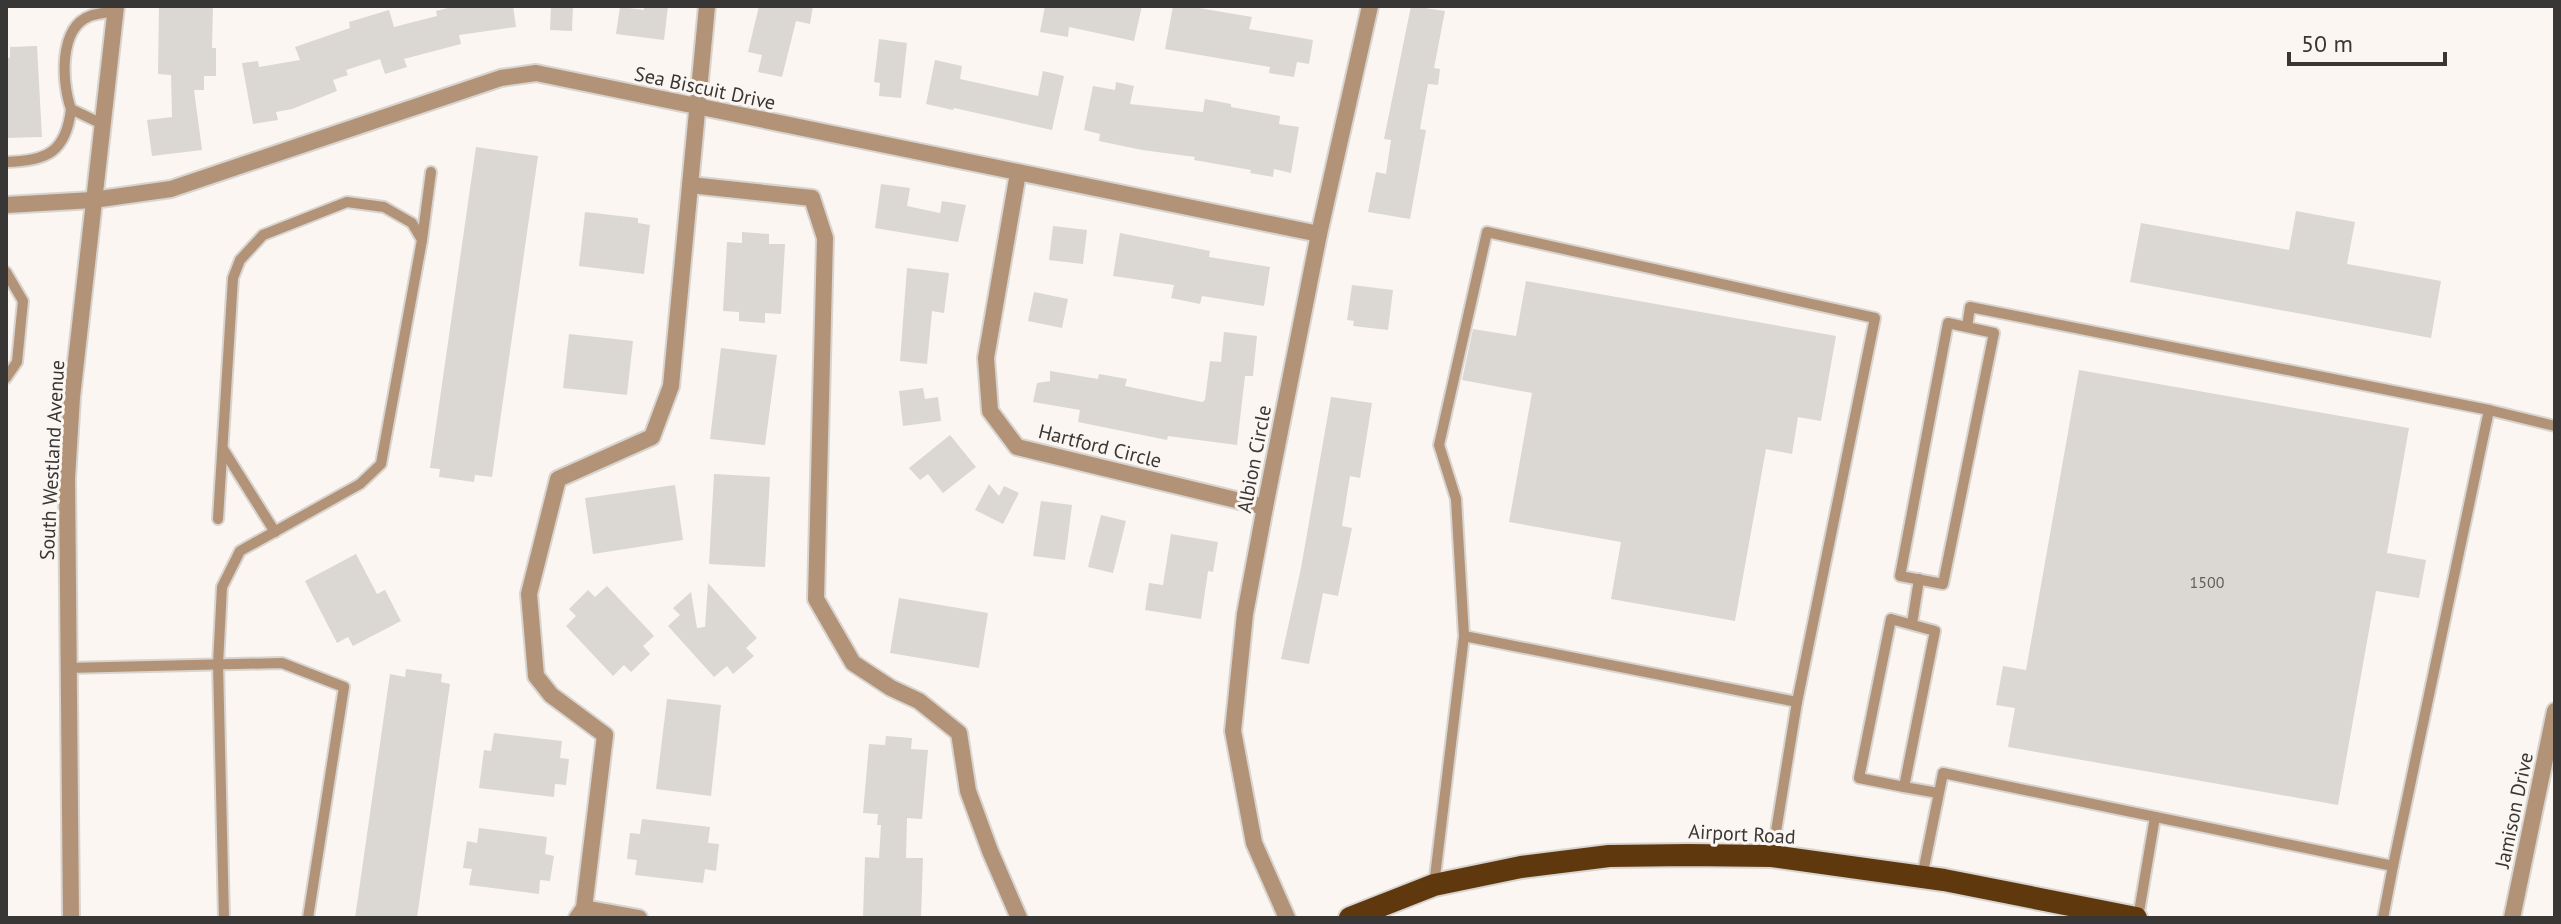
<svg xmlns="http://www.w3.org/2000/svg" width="2561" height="924" font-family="'PT Sans',sans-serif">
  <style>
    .building { fill: #dbd7d3 }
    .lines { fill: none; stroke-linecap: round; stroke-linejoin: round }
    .service-casing { stroke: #d8d4d0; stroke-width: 14 }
    .minor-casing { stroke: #d8d4d0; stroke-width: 20 }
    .trunk-casing { stroke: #d8d4d0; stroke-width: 26 }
    .service { stroke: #b39377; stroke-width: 10 }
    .minor { stroke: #b39377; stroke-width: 16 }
    .trunk { stroke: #5f380e; stroke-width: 22 }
    .labels { text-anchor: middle; stroke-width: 6; stroke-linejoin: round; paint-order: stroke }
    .number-label { font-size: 16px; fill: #625f5c }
    .street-label { font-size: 20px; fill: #393735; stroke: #fbf6f2 }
  </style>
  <rect width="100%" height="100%" fill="#fbf6f2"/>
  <g class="building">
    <polygon points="159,6 213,6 212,48 216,48 216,76 204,76 204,90 194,90 202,150 152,156 147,120 172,117 171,75 158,74"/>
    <polygon points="456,6 513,6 516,27 459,35 461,44 404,59 407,67 385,74 380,59 346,70 348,75 333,80 337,91 292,109 276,112 278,120 253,124 242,63 258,61 259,67 300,60 295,47 350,28 349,22 389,10 394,27 437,16 436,11"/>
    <polygon points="551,6 573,6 572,31 550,30"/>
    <polygon points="644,6 668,6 664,40 616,34 620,7 644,10"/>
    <polygon points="759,6 813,6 810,24 796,21 782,77 758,72 762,55 748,52"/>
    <polygon points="1045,6 1142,6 1134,41 1069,27 1068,37 1040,32"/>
    <polygon points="1173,6 1200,6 1199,8 1252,17 1249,29 1313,40 1309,64 1297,62 1294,77 1269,73 1270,67 1165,49"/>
    <polygon points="1411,6 1445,11 1434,68 1440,69 1438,85 1428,84 1420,129 1426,130 1410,219 1368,212 1376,172 1386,174 1391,140 1384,139"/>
    <polygon points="879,39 907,43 901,98 879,96 880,83 874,82"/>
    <polygon points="37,46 42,137 6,138 6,58 10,58 10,47"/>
    <polygon points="935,60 962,66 960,79 1038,96 1043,71 1064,76 1052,130 954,108 953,110 926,104"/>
    <polygon points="1116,82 1134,86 1130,104 1203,112 1205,99 1231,104 1231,107 1280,116 1279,124 1299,127 1291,173 1274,169 1273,177 1250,173 1251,170 1194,160 1195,157 1142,150 1099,141 1100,134 1084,130 1093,86 1115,90"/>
    <polygon points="476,147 538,156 492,477 475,475 474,482 439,477 440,469 430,468"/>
    <polygon points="881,184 910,188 907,206 940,213 942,201 966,205 958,242 875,228"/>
    <polygon points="2296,211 2355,222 2347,264 2441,281 2431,338 2130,282 2141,223 2289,250"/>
    <polygon points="585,212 638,218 638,223 650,225 644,274 579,266"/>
    <polygon points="1053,226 1087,230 1083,264 1049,260"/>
    <polygon points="742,232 769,234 769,244 785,244 781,314 765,313 765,323 739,321 739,312 723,311 727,242 742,243"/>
    <polygon points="1120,233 1210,251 1209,257 1270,267 1264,306 1202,296 1200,304 1171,298 1174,285 1113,276"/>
    <polygon points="907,268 949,273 944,313 932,311 927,364 900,361"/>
    <polygon points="1526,281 1836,336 1821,421 1798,417 1792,454 1766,449 1735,621 1611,599 1621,542 1509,522 1532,393 1462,380 1473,329 1516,336"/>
    <polygon points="1352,285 1393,290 1388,330 1353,326 1354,321 1347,320"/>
    <polygon points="1034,292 1068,299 1062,328 1028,321"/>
    <polygon points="1224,332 1257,336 1253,376 1245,376 1237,445 1168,436 1167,440 1078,422 1080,410 1033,402 1037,383 1050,381 1050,371 1098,379 1099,374 1127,379 1125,386 1202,402 1205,400 1210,361 1221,362"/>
    <polygon points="569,334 633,341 627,395 563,388"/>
    <polygon points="721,348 777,355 765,445 710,439"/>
    <polygon points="2079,370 2409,428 2387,553 2426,560 2419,598 2376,591 2338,805 2008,747 2015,708 1996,705 2003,666 2026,670"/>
    <polygon points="923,388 925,399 938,397 941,421 903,426 899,391"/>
    <polygon points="1331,397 1372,403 1360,478 1350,476 1342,526 1352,528 1338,596 1323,593 1309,664 1281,659 1301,568"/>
    <polygon points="950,435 976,467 943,493 928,474 920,480 909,468"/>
    <polygon points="714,474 770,477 765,567 709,564"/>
    <polygon points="989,484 999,496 1004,486 1019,493 1003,524 975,510"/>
    <polygon points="675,485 683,540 593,554 585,498"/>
    <polygon points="1041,501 1072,505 1065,560 1033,556"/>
    <polygon points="1101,515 1126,521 1113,573 1088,567"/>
    <polygon points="1171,534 1218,542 1213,572 1208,571 1201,619 1145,610 1149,583 1163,585"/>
    <polygon points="356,554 377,594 385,590 401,621 353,646 348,637 337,643 305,581"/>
    <polygon points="708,583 757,638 746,648 754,656 733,674 727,666 714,677 668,626 680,615 673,608 691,592 697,628 705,627"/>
    <polygon points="607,586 654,636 643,646 650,654 631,672 624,665 613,676 566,626 576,616 569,609 588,590 595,597"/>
    <polygon points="899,598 988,613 979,668 890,653"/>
    <polygon points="406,669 442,674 441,682 450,684 417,918 355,918 390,674 405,677"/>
    <polygon points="667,699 721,705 711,796 656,789"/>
    <polygon points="494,733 562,741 560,758 569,759 566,785 555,784 554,797 479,788 484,750 491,751"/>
    <polygon points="886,736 912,738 911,749 928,750 922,819 907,818 906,858 923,858 921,918 863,918 865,857 879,858 881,825 877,825 878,814 863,813 869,744 885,745"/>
    <polygon points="642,819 710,827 708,843 719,844 716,871 705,869 703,883 635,875 637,860 627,859 630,833 640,834"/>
    <polygon points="479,828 547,837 545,854 554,856 550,881 540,880 539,894 469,885 472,869 463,868 467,841 477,843"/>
  </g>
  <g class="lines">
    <defs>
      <g id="service">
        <path d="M102 124 71 109C62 84 58 28 90 16 97 13 107 13 115 11"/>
        <path d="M6 162C46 161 66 153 71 109"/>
        <polyline points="422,240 431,172"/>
        <polyline points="6,272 23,301 17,362 6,378"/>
        <polygon points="1948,323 1994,333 1943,584 1900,576"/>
        <polyline points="1967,327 1970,307 2489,410 2393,866"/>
        <polyline points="2489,410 2555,426"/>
        <polyline points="223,449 275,532"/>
        <polyline points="218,519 233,278 240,260 263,235 347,202 384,207 412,223 422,240 381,464 360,484 240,551 222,587 218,664 224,918"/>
        <polygon points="1891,619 1935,631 1904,787 1859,778"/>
        <polyline points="1912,624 1919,579"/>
        <polyline points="1464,636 1797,702"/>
        <polyline points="67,668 282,663 344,687 308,918"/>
        <polyline points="1904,787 1938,793"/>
        <polyline points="1922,877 1943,773 2393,866 2383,918"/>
        <polyline points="1434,885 1464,636 1456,499 1439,445 1487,232 1875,318 1797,702 1772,856"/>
        <polyline points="2138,918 2155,817"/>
      </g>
      <g id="minor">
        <polyline points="1018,173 986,358 990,411 1017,447 1265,507"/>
        <polyline points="690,185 812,198 825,238 816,599 853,663 891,688 919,701 959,733 968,791 990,851 1019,918"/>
        <polyline points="6,205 93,200 171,189 501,78 536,73 1319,234"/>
        <polyline points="584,908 639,918"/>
        <polyline points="71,918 67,478 72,397 116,6"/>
        <polyline points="577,918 584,908 605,735 551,695 536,676 529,594 558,479 652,437 671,386 707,6"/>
        <polyline points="1287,918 1254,843 1233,731 1245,614 1265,507 1319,234 1370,6"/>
        <polyline points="2512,918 2555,711"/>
      </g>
      <polyline id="trunk" points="1350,918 1434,885 1521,867 1609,856 1688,855 1772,856 1944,880 2136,918"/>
    </defs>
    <use href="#service" class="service-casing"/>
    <use href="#minor" class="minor-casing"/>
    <use href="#trunk" class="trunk-casing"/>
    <use href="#service" class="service"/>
    <use href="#minor" class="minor"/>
    <use href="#trunk" class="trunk"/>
  </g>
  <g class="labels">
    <g class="number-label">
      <text x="2207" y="588">1500</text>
    </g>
    <g class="street-label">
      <text transform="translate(705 88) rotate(12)" y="7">Sea Biscuit Drive</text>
      <text transform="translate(1100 446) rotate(14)" y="7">Hartford Circle</text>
      <text transform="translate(1254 459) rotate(-79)" y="7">Albion Circle</text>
      <text transform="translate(52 460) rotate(-87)" y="7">South Westland Avenue</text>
      <text transform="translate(2514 810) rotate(-78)" y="7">Jamison Drive</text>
      <text transform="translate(1742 834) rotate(3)" y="7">Airport Road</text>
    </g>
  </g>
  <rect width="2561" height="924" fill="none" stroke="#393735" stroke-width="16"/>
  <path d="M2289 52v12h156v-12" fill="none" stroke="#393735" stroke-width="4"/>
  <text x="2301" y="52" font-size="24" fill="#393735" stroke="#fbf6f2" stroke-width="6" paint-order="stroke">50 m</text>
</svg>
